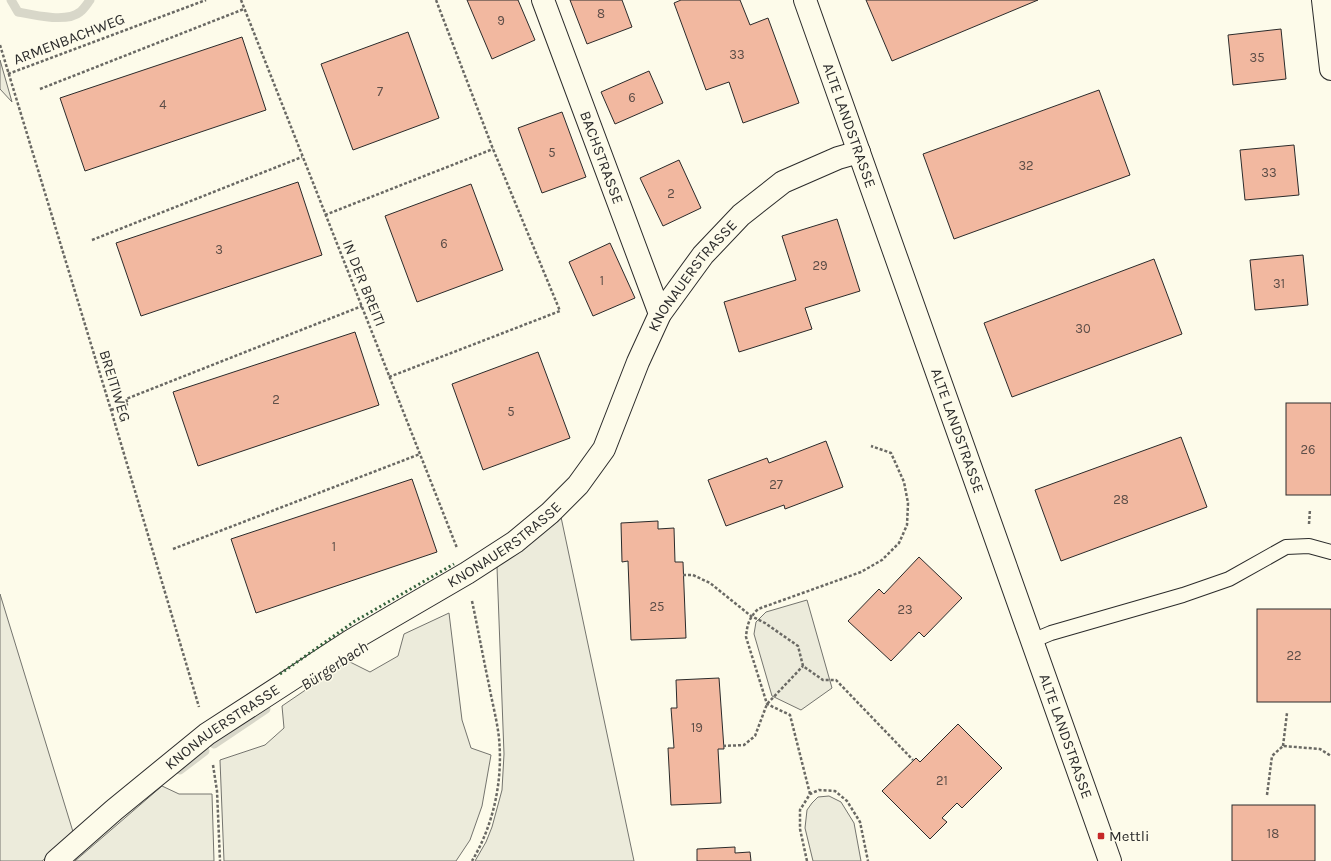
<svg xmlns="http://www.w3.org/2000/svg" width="1331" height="861" font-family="Karla,sans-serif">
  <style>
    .green { fill: #ecebdb; stroke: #74746e }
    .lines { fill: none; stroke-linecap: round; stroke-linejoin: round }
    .stream { stroke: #d8d7c9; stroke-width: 9 }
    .building { fill: #f2b8a0; stroke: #2b2b2b }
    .lane-casing { stroke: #2b2b2b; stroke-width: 16 }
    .street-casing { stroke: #2b2b2b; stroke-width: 24 }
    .secondary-casing { stroke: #2b2b2b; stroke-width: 24 }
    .path { stroke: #6a6964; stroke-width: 2.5; stroke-dasharray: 3 2; stroke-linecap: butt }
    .lane { stroke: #fdfbea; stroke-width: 14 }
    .street { stroke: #fdfbea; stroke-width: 22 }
    .secondary { stroke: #fdfbea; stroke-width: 22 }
    .hedge { stroke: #34623c; stroke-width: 3; stroke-dasharray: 2 3; stroke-linecap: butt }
    .poi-dot { fill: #c62828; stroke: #fdfbea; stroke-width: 1.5 }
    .labels { text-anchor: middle; stroke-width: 3; stroke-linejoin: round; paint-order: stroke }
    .number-label { font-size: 13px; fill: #5d4e48 }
    .street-label { font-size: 15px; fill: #2b2b2b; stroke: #fdfbea }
    .poi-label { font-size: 15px; fill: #2b2b2b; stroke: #fdfbea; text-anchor: start }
    .water-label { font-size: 16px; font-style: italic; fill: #2b2b2b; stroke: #fdfbea }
  </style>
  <rect width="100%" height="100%" fill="#fdfbea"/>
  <g class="green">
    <polygon points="0,60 12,102 0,89"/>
    <polygon points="561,517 634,861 475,861 486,842 492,827 502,790 504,754 497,567"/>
    <polygon points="0,594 74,835 42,861 0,861"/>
    <polygon points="807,600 832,688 801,710 772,696 754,634 756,622 766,612"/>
    <polygon points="449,613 462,720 471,748 491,755 482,806 470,840 456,861 224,861 220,760 265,745 284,728 282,706 348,661 370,672 398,656 404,634"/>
    <polygon points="162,786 179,794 212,794 214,861 75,861"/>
    <polygon points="829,796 841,802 854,823 861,861 813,861 805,828 807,810 812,803 818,797"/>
  </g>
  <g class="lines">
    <g class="stream">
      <path d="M11 0 18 12C33 15 67 23 80 12 84 9 87 4 90 0"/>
      <polyline points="214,744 266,709"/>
      <polyline points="180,770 205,751"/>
    </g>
  </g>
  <g class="building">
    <polygon points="467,0 518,0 535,40 492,59"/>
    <polygon points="570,0 622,0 632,27 587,44"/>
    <polygon points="681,0 740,0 750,25 768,18 799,103 743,123 729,82 706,90 674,3"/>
    <polygon points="866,0 1038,0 892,61"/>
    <polygon points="1281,29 1286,79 1233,85 1228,35"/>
    <polygon points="408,32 439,118 353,150 321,64"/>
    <polygon points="242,37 266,110 85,171 60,98"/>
    <polygon points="649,71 663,103 615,124 601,92"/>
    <polygon points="1099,90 1130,175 954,239 923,154"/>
    <polygon points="562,112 586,177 542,193 518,128"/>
    <polygon points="1294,145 1299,195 1245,200 1240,150"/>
    <polygon points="679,160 701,208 663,226 640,178"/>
    <polygon points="298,182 322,255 141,316 116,243"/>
    <polygon points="471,184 503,270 417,302 385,216"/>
    <polygon points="837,219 860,291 805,308 812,329 739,352 724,302 796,280 782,236"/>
    <polygon points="610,243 635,298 593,316 569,262"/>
    <polygon points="1303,255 1308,305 1255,310 1250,260"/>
    <polygon points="1154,259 1182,334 1012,397 984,323"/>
    <polygon points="355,332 379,405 198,466 173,392"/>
    <polygon points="538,352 570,438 483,470 452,384"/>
    <rect x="1286" y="403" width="45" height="92"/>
    <polygon points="1181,437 1207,507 1061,561 1035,490"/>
    <polygon points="826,441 843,487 785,509 784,505 726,526 708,480 767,458 769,463"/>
    <polygon points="412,479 437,552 256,613 231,539"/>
    <polygon points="658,521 658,529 674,528 675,562 683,562 686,638 631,640 628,561 622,562 621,523"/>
    <polygon points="919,557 962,598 924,637 919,632 891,661 848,621 879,589 884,594"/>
    <rect x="1257" y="609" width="74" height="93"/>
    <polygon points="719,678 724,749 718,749 721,803 671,805 668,748 674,748 671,708 677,708 676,680"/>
    <polygon points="958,724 1002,768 962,808 957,803 942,818 947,822 930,839 882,791 916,758 920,762"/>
    <rect x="1232" y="805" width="83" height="56"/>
    <polygon points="735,847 735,853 750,852 751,861 697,861 697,849"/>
  </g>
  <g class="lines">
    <defs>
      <polyline id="lane" points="1032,641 1051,633 1183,595 1229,579 1286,547 1309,546 1331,552"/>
      <g id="street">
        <path id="s1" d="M543 0 660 314"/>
        <polyline points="1323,0 1331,69"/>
        <path id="s2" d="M56 861 114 810 207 734 352 640 467 573 515 542 550 513 578 485 604 449 638 362 660 314 703 255 741 215 783 182 838 158 859 152"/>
      </g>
      <g id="secondary">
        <path id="s3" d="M805 0 1110 861"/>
      </g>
    </defs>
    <use href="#lane" class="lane-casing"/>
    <use href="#street" class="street-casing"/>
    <use href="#secondary" class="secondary-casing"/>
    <g class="path">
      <polyline points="241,0 457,548"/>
      <polyline points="0,45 111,410 199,707"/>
      <polyline points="8,74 206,0"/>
      <polyline points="40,89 244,9"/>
      <polyline points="325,215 493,149"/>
      <polyline points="92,240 302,157"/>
      <polyline points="389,377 560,311 493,149 436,0"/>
      <polyline points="111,410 128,404 126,399 362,306"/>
      <polyline points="1309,524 1310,509"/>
      <polyline points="173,549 420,454"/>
      <polyline points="683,575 693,575 710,583 751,616 765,623 798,646 803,666 823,680 836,680 913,760"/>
      <path d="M472 601C478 629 483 657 489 685 492 702 497 720 499 738 503 780 494 824 472 861"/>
      <polyline points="723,746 744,745 755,736 767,704 803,666"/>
      <polyline points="1283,746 1287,713"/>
      <polyline points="213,765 217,791 220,861"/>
      <path d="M810 794 790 715 767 704 746 637C747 625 749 618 758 609L861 572 882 560 899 543 907 525 908 503 904 482 891 453 871 446"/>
      <polyline points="1267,795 1272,756 1283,746 1320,749 1331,756"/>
      <polyline points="807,861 800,829 800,810 810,794 819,790 835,791 847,801 860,822 868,861"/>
    </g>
    <use href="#lane" class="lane"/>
    <use href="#street" class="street"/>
    <use href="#secondary" class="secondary"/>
    <polyline class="hedge" points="280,674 355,621 454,564"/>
  </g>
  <rect class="poi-dot" x="1097" y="832" width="8" height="8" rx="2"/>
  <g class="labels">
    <g class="number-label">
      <text x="601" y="18">8</text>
      <text x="501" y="25">9</text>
      <text x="737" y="59">33</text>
      <text x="1257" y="62">35</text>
      <text x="380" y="96">7</text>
      <text x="632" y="102">6</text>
      <text x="163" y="109">4</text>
      <text x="552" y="157">5</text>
      <text x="1026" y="170">32</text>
      <text x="1269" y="177">33</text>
      <text x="671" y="198">2</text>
      <text x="444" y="248">6</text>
      <text x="219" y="254">3</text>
      <text x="820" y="270">29</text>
      <text x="602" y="285">1</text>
      <text x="1279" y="288">31</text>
      <text x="1083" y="333">30</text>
      <text x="276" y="404">2</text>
      <text x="511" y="416">5</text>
      <text x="1308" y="454">26</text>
      <text x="776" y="489">27</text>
      <text x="1121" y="504">28</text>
      <text x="334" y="551">1</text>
      <text x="657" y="611">25</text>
      <text x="905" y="614">23</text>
      <text x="1294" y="660">22</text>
      <text x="697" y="732">19</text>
      <text x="942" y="785">21</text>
      <text x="1273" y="838">18</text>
    </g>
    <g class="street-label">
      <text transform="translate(69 39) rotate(-21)" y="5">ARMENBACHWEG</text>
      <text dy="5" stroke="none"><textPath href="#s3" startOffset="133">ALTE LANDSTRASSE</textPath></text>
      <text dy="5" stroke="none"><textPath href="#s1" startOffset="168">BACHSTRASSE</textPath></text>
      <text dy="5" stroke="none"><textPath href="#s2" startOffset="886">KNONAUERSTRASSE</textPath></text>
      <text transform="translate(364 283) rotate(68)" y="5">IN DER BREITI</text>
      <text transform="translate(115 386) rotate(73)" y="5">BREITIWEG</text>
      <text dy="5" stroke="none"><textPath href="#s3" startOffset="457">ALTE LANDSTRASSE</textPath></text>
      <text dy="5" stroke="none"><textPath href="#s2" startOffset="550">KNONAUERSTRASSE</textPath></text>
      <text dy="5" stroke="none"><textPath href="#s2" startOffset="214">KNONAUERSTRASSE</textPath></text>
      <text dy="5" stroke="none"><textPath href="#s3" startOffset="781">ALTE LANDSTRASSE</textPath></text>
    </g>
    <g class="poi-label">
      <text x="1109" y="841">Mettli</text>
    </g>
    <g class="water-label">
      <text transform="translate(334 665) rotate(-33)" y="6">Bürgerbach</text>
    </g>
  </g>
</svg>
